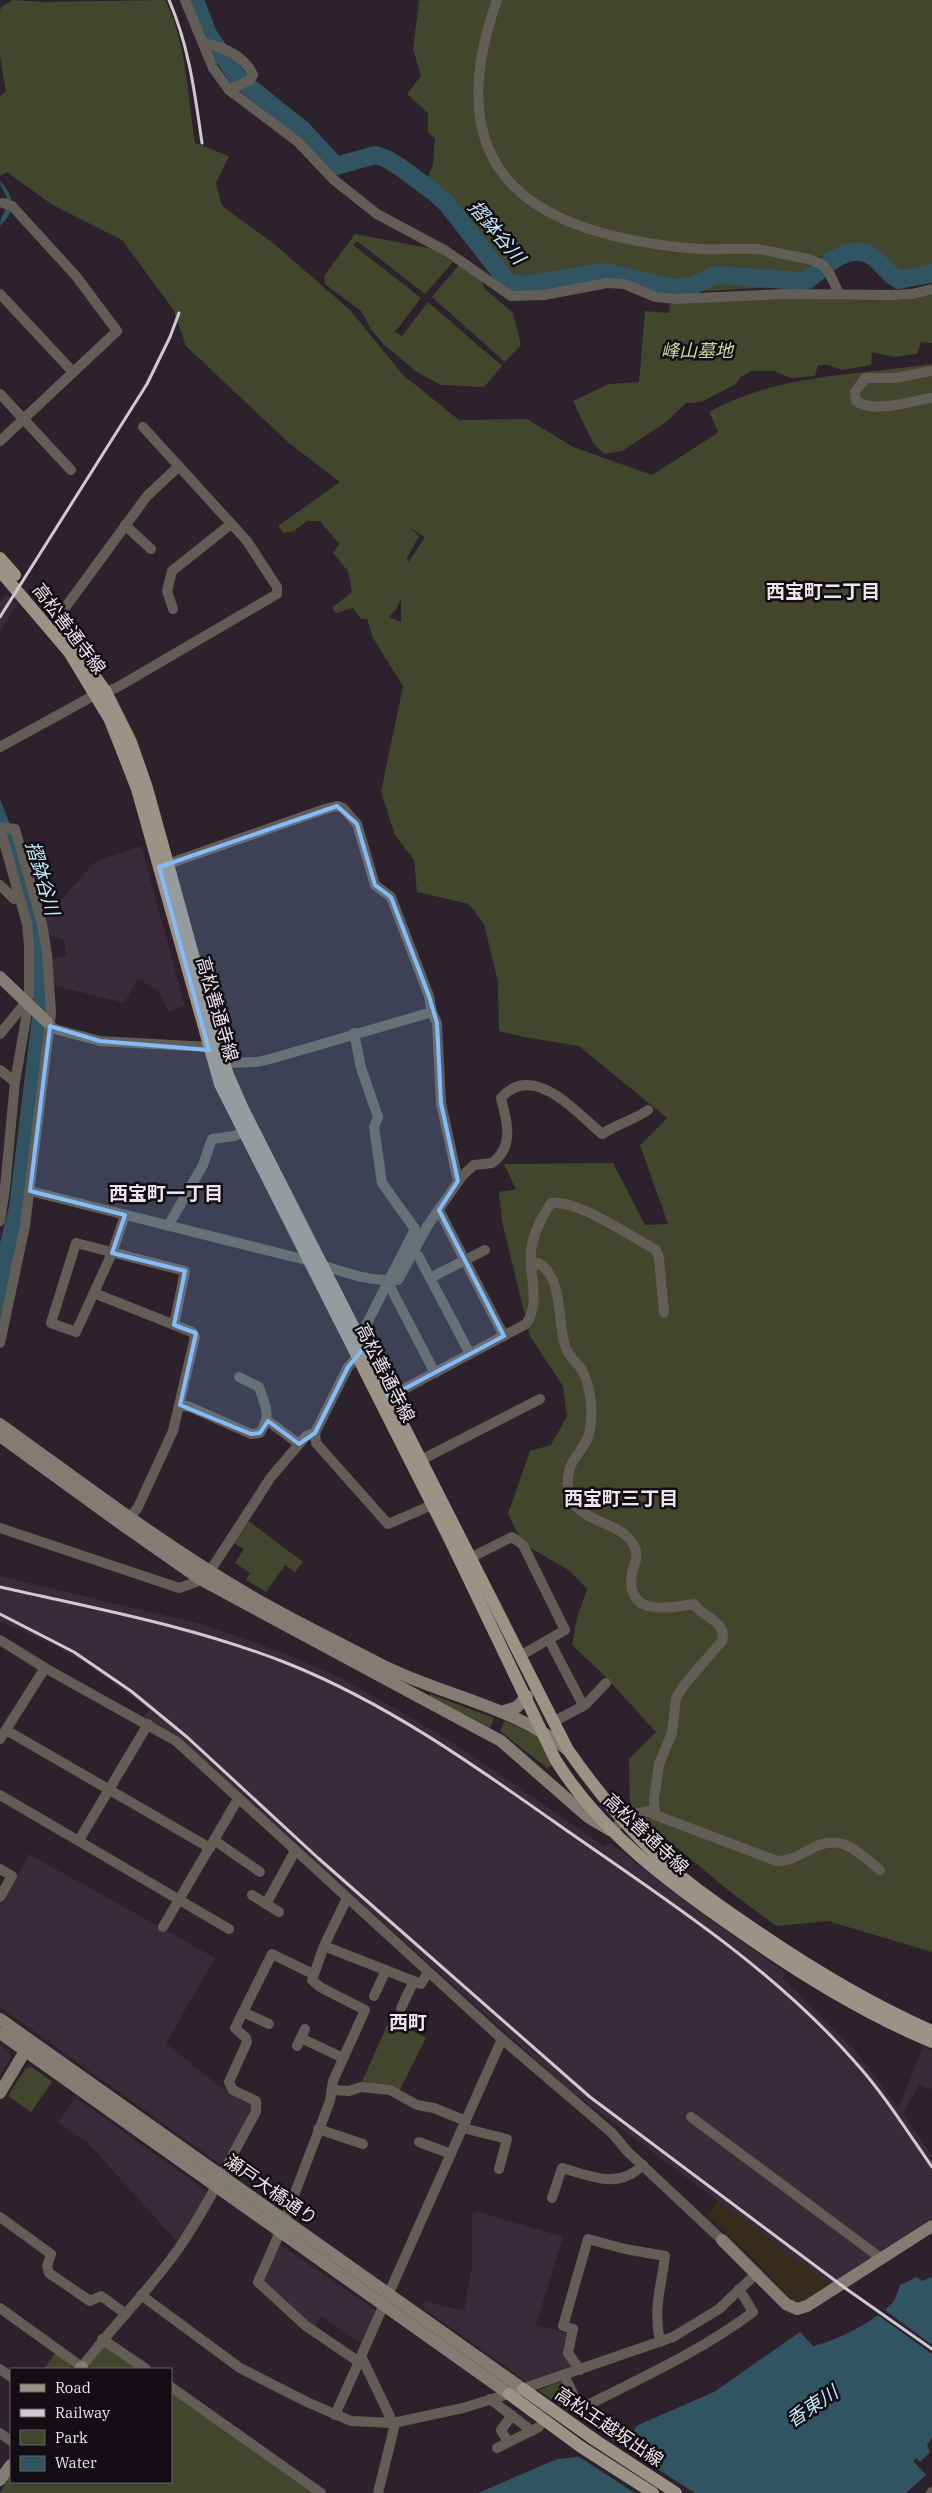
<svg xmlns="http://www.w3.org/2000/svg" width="932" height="2493" font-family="'IBM Plex Serif','Noto Sans JP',serif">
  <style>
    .built { fill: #3a2b39 }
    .industrial { fill: #372c1c }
    .green { fill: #42462d; fill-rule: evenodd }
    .water { fill: #305462 }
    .pier { fill: #2d222c }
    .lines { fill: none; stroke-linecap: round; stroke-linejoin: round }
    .river { stroke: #305462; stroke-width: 18 }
    .street { stroke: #625d57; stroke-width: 10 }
    .secondary { stroke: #837c73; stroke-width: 12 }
    .primary { stroke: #9c9387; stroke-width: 12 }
    .rail { stroke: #d1c9d0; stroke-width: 3 }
    .marked { fill: #84bcfb; fill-opacity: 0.2; stroke: #84bcfb; stroke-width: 4; stroke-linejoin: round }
    .labels { text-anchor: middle; stroke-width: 5; stroke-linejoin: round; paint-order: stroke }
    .park-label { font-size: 18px; font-style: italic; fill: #d2dca2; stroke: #120d12 }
    .street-label { font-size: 18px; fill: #ece5eb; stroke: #120d12 }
    .water-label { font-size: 19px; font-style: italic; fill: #c1e9f8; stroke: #120d12 }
    .neighbourhood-label { font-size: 19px; font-weight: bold; fill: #ece5eb; stroke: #120d12 }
  </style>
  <rect width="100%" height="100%" fill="#2d222c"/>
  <g class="built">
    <polygon points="6,594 17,605 0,632 0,603"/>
    <polygon points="141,846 185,1006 168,1011 158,990 138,979 124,1003 53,985 50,959 66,956 64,939 47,934 40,906 60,901 96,861"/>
    <polygon points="0,1576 205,1625 289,1655 340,1678 391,1706 458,1746 605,1847 609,1842 693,1907 786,1973 783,1979 856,2052 899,2108 923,2047 932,2050 932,2089 919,2085 903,2113 932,2155 932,2218 830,2285 567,2088 179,1738 144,1718 149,1709 88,1665 52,1644 0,1621"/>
    <polygon points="29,1854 215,1958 166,2043 220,2087 226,2088 252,2104 255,2109 223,2166 0,2007 0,1907"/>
    <polygon points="0,2045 9,2051 11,2057 0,2076"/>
    <polygon points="76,2098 209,2193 179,2244 90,2145 58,2122"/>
    <polygon points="478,2212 563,2237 536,2325 569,2334 575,2367 529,2383 424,2309 425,2301 464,2311 472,2267 472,2218 473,2213"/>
    <polygon points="278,2243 376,2311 363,2345 321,2316 314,2328 263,2284"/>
  </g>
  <polygon class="industrial" points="718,2201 830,2285 805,2302 792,2301 754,2259 707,2215"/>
  <g class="green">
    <path d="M13 0 44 2 165 0C186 40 188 98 195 143L229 156 216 183 222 206 273 243 351 311 403 375 459 420 527 419 573 447 652 475 716 434 718 431 709 412C777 374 858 375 932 364V1952L828 1921 776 1926 733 1894 630 1809 629 1759 656 1732 601 1672 572 1645 577 1618 587 1589 570 1571 522 1543 508 1514 530 1451 551 1445 567 1416 563 1386 530 1336 502 1221 499 1192 516 1189 504 1164 613 1163 645 1225 668 1224 640 1145 667 1118 579 1046 524 1037 499 1031 498 982 484 924 469 904 417 892 414 860 395 835 381 792 403 686 373 638 367 619H361L353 608 336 613 332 608 352 592 348 571 333 553 339 544 320 521H307L294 531 284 533 278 526 340 482 289 443 186 346 173 309 122 240 51 204 7 172 0 176V96L6 92 0 57V12L1 7ZM409 527 425 537 408 563 407 558 419 536ZM401 598V622L389 617 397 608Z"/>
    <polygon points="419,0 932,0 932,283 895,289 884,271 860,252 817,257 817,285 666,293 632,280 605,274 540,288 515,287 504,282 439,202 427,179 433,165 435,138 428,133 428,113 407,94 421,76 413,49"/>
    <polygon points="355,234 433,249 453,262 425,294 357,241 353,245 421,298 395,332 402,336 428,302 502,366 484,387 441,385 417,372 384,345 371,329 361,311 325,284 324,276"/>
    <polygon points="459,265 482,282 484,288 513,313 521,345 505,362 432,297"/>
    <polygon points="932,294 932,343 921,342 917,354 895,357 872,352 871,365 842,370 828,365 818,365 815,376 791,378 774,371 751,371 741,377 736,384 701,402 686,403 665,423 622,451 604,454 593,443 573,401 609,384 639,382 645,311 669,313 670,304 802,297 902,300"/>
    <polygon points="246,1519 303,1562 295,1572 285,1565 266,1592 246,1580 250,1573 235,1563 244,1549 232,1542"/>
    <polygon points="430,1694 494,1718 490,1728 430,1696"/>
    <polygon points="505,1721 538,1736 553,1765 547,1768 500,1731"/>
    <polygon points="390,2019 426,2038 399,2092 361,2084"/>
    <polygon points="32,2067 52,2082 31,2112 8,2096 26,2068"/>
    <polygon points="105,2344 140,2369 87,2369"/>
    <polygon points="55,2353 70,2363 72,2369 44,2369"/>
    <polygon points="560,2382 564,2384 574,2405 572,2409 568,2411 538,2390"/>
    <polygon points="171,2392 312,2493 0,2493 11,2474 11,2482 171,2482"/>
  </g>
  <g class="water">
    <path d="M0 181C14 196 17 210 0 226 0 216 8 210 7 199 6 192 0 188 0 181Z"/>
    <polygon points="0,799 13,832 37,919 45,964 48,1012 21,1229 0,1318 0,1243 9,1207 34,1000 34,945 0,823"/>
    <path d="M917 2277 922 2281 932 2277V2437L927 2445 930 2452 920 2462 917 2458 913 2461 926 2475 906 2493H478L557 2459 577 2457 620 2435 632 2432 638 2425 714 2392 800 2332 813 2346C836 2341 876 2321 892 2303 896 2299 898 2291 900 2285Z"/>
  </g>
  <g class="pier">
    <polygon points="882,2308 932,2345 932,2354 875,2313"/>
    <polygon points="609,2438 695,2493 635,2493 576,2455"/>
  </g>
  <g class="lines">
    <path class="river" d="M195 0 208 34 238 78 303 130 336 166 375 155 385 158 400 167 435 193 447 204 503 276 509 282 522 285 605 272 673 288 692 286 716 275 802 281 808 280C824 267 850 240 873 257 882 264 889 275 899 280L932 273"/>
    <g class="street">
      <polyline points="185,0 213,68 229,90 298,142 334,180 377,214 446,251 511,296 544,295 607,283 624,284 656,297 675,299 785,294 894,295 912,294 932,289"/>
      <path d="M497 0C434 177 537 236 699 249 718 250 737 248 756 249 768 250 781 254 793 256 803 258 814 259 822 265 830 270 835 286 839 294"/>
      <path d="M203 43C224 47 244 55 253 75L250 80 229 90"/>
      <polyline points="0,294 73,372"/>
      <path d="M932 371 895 378H865L855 392 856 401C875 414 909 401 932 398"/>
      <polyline points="0,394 71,470"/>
      <polyline points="0,441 117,331 76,276 12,206 3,203"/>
      <polyline points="125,525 151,549"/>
      <polyline points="173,609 167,591 172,571 231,524"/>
      <polyline points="59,616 147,496 179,466"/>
      <polyline points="0,747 91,697 116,688 277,594 277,587 247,541 143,427"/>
      <polyline points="0,827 15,829 42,924 47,954 51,1013 25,1226 0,1343"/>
      <polyline points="0,828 27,924 29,945 29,996 26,1002 26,1018 15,1082 5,1188 0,1221"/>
      <polyline points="162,866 325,809 337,806 343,808 357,824 375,885 391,897 429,996 432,1012 274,1058 257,1062 224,1063"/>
      <polyline points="0,885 14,899 20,898"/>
      <polyline points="432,1012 437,1023 441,1103 458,1181"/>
      <polyline points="47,1022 55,1029 100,1041 208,1047"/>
      <polyline points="354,1033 361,1068 378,1117 374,1127 382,1183 415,1229 363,1331 357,1334"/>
      <polyline points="0,1034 26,1002"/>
      <polyline points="0,1070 15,1082"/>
      <path d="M30 1191C118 1213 206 1235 294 1257 328 1265 362 1283 398 1280L428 1225 463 1175 474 1165 492 1163C515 1146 507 1122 501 1098 533 1061 577 1113 602 1134 617 1124 634 1120 648 1110"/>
      <polyline points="439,1210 504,1336"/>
      <polyline points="125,1215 112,1253 76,1332 51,1323 76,1243 185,1271 174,1325"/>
      <polyline points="168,1226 203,1165 212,1139 234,1136 244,1132"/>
      <polyline points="414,1252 419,1257 470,1354"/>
      <path d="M532 1268 538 1263C564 1277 557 1322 565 1346 570 1360 577 1361 582 1370 591 1387 593 1411 590 1430 586 1453 565 1457 568 1488 573 1526 623 1518 635 1548 639 1559 634 1563 632 1573 625 1616 667 1609 694 1604 703 1618 728 1621 722 1641L684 1685 676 1698 672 1733 659 1764 654 1799 655 1815 650 1811 628 1815 612 1831"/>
      <polyline points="430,1278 485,1250"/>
      <polyline points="387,1281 435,1373"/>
      <polyline points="94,1293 192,1332 195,1337 173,1431 138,1507 126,1523"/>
      <path d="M389 1397 526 1324C541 1303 529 1277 531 1252 533 1233 541 1218 551 1203 579 1200 630 1236 656 1250L659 1258 664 1313"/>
      <path d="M180 1405 190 1407 251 1434 260 1433C272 1415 265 1406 259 1387L239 1377"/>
      <polyline points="268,1421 299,1444"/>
      <polyline points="315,1433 316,1443 388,1524 432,1505"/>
      <polyline points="421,1460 540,1399"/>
      <polyline points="0,1528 179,1588 196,1582 210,1571 271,1477 306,1436 315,1433 348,1367 357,1357"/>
      <polyline points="464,1561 512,1537 523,1545 565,1630 520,1656"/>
      <polyline points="0,1640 45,1668 176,1741 502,2039 612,2133 627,2151 722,2240"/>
      <polyline points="549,1640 583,1705"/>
      <polyline points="553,1722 585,1705 606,1683"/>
      <polyline points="6,1730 210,1848"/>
      <polyline points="0,1739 45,1668"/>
      <polyline points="0,1795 229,1929"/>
      <path d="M655 1815 777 1861C790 1861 797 1856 809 1850 840 1831 856 1851 880 1870"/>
      <polyline points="79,1840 148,1724"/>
      <polyline points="214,1840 260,1872"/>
      <polyline points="0,1869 12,1876 0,1897"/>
      <polyline points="252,1895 279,1912"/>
      <polyline points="347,1898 324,1946 312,1980 320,1987 365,2010 333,2081 330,2101 280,2232 258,2282 306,2326 359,2362"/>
      <polyline points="266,1904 295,1851"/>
      <polyline points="163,1927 238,1799"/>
      <polyline points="324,1946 421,1984 428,1972"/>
      <polyline points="374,1996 386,1970"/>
      <polyline points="401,2008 414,1981"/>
      <polyline points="243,2012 269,2024"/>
      <polyline points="301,2038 343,2058"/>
      <polyline points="297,2046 305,2029"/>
      <polyline points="332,2090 349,2091 361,2087 390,2090 417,2105 434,2108 466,2121"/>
      <polyline points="691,2117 882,2259"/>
      <polyline points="463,2128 507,2139 499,2169"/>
      <polyline points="318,2129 363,2144"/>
      <polyline points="419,2142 451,2154"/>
      <path d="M552 2198 562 2168C591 2176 618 2190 643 2165"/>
      <polyline points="0,2217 51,2254 47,2266 49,2273 90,2301 101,2296 126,2314"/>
      <polyline points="141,2295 240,2368 307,2402 351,2421 393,2423 361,2356 502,2039"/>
      <path d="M0 2308 82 2367C113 2325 152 2288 181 2245 210 2203 231 2156 256 2112V2101L233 2090 229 2082 247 2042 246 2038 235 2028 272 1954 313 1974"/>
      <polyline points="102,2339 146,2369"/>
      <polyline points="0,2369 11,2377"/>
      <path d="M580 2370 568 2353 573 2329 563 2326 588 2239 625 2249 665 2256C661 2289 653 2307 660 2342"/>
      <path d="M564 2375 580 2409C639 2379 700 2352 753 2312L739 2289"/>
      <polyline points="171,2387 321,2493"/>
      <polyline points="490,2399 532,2431"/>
      <polyline points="335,2415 361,2357"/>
      <polyline points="0,2433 11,2441"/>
      <polyline points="508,2442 501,2430 512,2415"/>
      <polyline points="497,2448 539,2427"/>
      <polyline points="378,2493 394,2428 393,2423 463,2408 499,2397 673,2337 719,2309 757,2273"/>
      <polyline points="931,2493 932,2492"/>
    </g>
    <g class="secondary">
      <polyline points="0,977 47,1022"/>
      <path d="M0 1424C82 1483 162 1544 249 1595 290 1619 334 1640 376 1662 438 1695 513 1705 568 1750"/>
      <polyline points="0,1436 124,1526 200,1579 501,1741 588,1817 610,1830"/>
      <polyline points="501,1712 517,1707 527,1696"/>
      <polyline points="0,2019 523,2389"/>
      <polyline points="0,2033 509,2394"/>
      <polyline points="0,2093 28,2046"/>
      <polyline points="722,2240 786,2304 797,2309 807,2306 932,2226"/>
      <polyline points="80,2369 82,2367"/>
      <polyline points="0,2480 11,2465"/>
    </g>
    <g class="primary">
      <polyline points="0,558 15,575"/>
      <path d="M0 571 69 652 110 720 137 789 220 1084 449 1538 555 1759C600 1832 669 1883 739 1931 800 1974 863 2013 932 2042"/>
      <path d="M61 628 106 692 131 742 147 788 218 1045 228 1075 243 1109 568 1750C592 1784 617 1816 647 1846 677 1876 713 1901 748 1925 807 1966 866 2002 932 2031"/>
      <polyline points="523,2389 595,2440 676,2493"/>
      <polyline points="509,2394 581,2447 653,2493"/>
    </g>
    <g class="rail">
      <path d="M169 0C189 46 195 94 202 143"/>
      <polyline points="0,617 147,384 170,337 179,313"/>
      <path d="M0 1587C98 1609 196 1627 289 1664 386 1703 471 1763 556 1823 660 1896 770 1965 855 2062 884 2094 907 2131 932 2167"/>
      <polyline points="0,1614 74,1652 131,1691 187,1737 318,1858 590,2097 845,2288 932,2349"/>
    </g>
  </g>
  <path class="marked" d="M337 806 357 824 375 885 391 897 429 996 437 1023 441 1103 458 1181 439 1210 504 1336 389 1397 364 1348 348 1367 315 1433 299 1444 268 1421 260 1433 251 1434 180 1405 196 1333 174 1325 185 1271 112 1253 125 1215 30 1191 50 1026 100 1041 209 1050 159 867Z"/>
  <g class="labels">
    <g class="park-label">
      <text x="697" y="357">峰山墓地</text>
    </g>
    <g class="street-label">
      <text transform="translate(69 629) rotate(53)" y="6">高松善通寺線</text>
      <text transform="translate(217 1009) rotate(74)" y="6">高松善通寺線</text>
      <text transform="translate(385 1373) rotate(63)" y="6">高松善通寺線</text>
      <text transform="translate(646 1834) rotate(43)" y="6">高松善通寺線</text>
      <text transform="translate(271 2190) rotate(35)" y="6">瀬戸大橋通り</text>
      <text transform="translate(609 2427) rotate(34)" y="6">高松王越坂出線</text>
    </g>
    <g class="water-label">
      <text transform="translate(497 232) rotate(50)" y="7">摺鉢谷川</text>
      <text transform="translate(43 878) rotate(74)" y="7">摺鉢谷川</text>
      <text transform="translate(812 2406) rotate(-34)" y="7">香東川</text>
    </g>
    <g class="neighbourhood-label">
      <text x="823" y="598">西宝町二丁目</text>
      <text x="166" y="1200">西宝町一丁目</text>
      <text x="621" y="1505">西宝町三丁目</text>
      <text x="408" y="2029">西町</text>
    </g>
  </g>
  <rect x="10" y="2368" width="162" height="115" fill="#120d12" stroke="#696369"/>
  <rect x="20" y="2384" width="25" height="8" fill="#9c9387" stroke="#696369"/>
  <text x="55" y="2393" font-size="15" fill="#ece5eb">Road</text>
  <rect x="20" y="2409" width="25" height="8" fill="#d1c9d0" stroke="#696369"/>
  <text x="55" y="2418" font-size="15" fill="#ece5eb">Railway</text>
  <rect x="20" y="2430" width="25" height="15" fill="#42462d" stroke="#696369"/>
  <text x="55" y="2443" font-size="15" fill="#ece5eb">Park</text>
  <rect x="20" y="2456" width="25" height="15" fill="#305462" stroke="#696369"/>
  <text x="55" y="2468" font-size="15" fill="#ece5eb">Water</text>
</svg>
